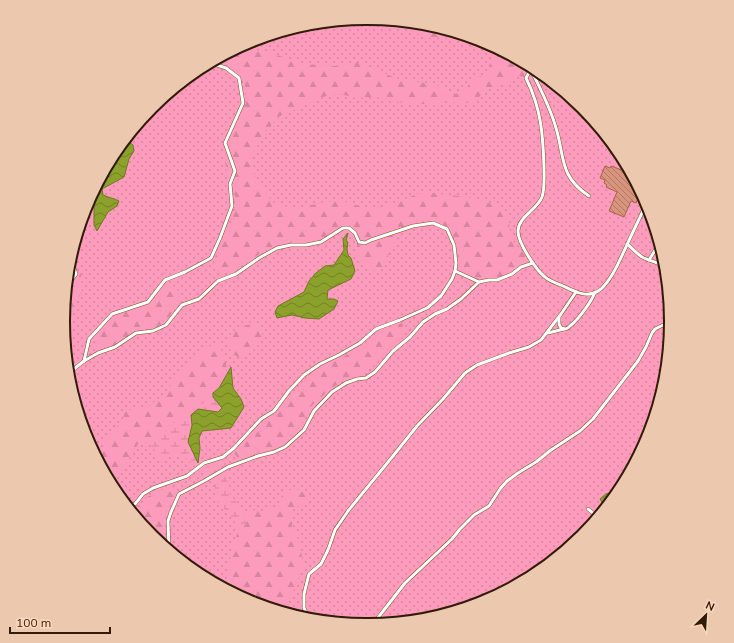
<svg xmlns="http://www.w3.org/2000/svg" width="734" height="643" font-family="Mulish,sans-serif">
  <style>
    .grass { fill: url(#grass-dots) }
    .forest { fill: url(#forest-firs) }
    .wetland { fill: url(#wetland-marsh) }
    .water { fill: url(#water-waves); stroke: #717921 }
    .building { fill: url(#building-back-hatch); stroke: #a5654f }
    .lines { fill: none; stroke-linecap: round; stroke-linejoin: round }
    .lane-casing { stroke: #845124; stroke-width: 4 }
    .lane { stroke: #fff; stroke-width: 3 }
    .rim { fill: none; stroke: #311b09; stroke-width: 2 }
  </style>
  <defs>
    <pattern id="grass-dots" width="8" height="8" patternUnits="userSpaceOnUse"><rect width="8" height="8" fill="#fc9bbb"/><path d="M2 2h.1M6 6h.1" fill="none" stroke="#d8859f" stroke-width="1.8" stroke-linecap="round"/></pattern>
    <pattern id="forest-firs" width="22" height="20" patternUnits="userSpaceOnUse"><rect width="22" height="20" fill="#fc9bbb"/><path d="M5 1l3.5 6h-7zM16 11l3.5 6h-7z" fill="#d8859f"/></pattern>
    <pattern id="wetland-marsh" width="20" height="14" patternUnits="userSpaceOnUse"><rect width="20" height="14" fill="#fc9bbb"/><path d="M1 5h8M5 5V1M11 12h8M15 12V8" fill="none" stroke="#d8859f"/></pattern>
    <pattern id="water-waves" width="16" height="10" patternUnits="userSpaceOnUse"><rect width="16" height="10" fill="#8ca12b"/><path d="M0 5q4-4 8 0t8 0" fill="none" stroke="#738223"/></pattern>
    <pattern id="building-back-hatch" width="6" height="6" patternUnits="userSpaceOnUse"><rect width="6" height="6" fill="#d9947d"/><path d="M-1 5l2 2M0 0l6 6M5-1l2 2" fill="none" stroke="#b17865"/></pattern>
  </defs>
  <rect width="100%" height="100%" fill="#fbd7bc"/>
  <circle class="grass" cx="367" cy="322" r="303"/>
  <g class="forest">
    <polygon points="391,20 426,24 454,32 451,38 440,37 429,38 410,31"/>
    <polygon points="491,45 518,60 524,71 524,77 516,75 511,82 487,89 473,103 457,103 446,101 436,106 427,104 403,103 384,98 371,97 355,98 341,94 328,95 309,103 280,116 264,132 252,158 255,178 273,202 294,209 325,202 343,201 368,209 393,204 422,192 467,197 492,204 503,209 509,220 510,234 515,245 526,255 528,262 519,265 502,277 495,279 485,280 464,274 458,266 457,251 454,237 449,229 441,224 429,221 412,224 399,235 391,248 384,267 377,271 367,269 356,254 357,245 357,233 350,228 341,227 324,238 317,241 306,243 289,243 273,246 230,272 222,273 215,267 214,260 221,241 233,219 236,203 234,190 226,171 225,156 231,134 239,118 246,101 245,81 237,70 225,62 216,60 240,47 268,52 304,64 335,66 356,62 401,80 435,84 448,92 456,94 467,87 474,78 486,75 491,61"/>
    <polygon points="69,270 81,274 82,291 73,309 64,318"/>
    <path d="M166 282C175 287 182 290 181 302L175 309 166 322 157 327 139 330 107 351 97 347 95 338 105 326 117 314 137 308 153 300Z"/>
    <polygon points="402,323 405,332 400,342 371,368 358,377 342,381 327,392 308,409 301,425 282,445 270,450 257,453 240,460 233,452 259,425 274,416 306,378 325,363 343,357 358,349 378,332"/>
    <path d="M251 324 261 328C261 331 263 335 262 338 261 348 246 353 238 357L232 353 227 344 228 338 237 328Z"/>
    <path d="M219 345C223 352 229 367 226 374 218 399 185 415 164 428 158 432 155 438 150 441 147 443 142 443 138 444L116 479 111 484 98 459 107 438 122 421 125 412 132 409H145L162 397 185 365 206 347Z"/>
    <polygon points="170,486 175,491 174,497 166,513 164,528 166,547 152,536 131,510 138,507 147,497"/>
    <polygon points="296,489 308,493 306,501 292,510 292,529 300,542 303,567 288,604 290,614 251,602 230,591 227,577 232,548 239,529 246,524 244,516 251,510 263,511 278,506 284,491"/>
  </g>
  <g class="wetland">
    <path d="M213 393V397L222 408 218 413 211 412 191 415 192 425 188 442 198 463 194 466C188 459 179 452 169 457 166 458 163 461 161 463L150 442 161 430 189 414 209 399Z"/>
    <path d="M221 461 226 462C232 471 225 480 228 490 230 495 234 499 237 503 242 510 244 516 246 524L239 529 235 523 231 516 218 502 215 493V481L206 476 203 470 213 462Z"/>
  </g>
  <g class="water">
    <path d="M124 141H128L133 145 134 151 129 159 124 177 102 189 103 195C109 198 114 198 119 201L117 206 108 212 97 231 94 225V207L88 203 115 153Z"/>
    <polygon points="348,233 346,241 348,242 347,249 348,255 351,258 355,271 351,279 328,290 327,299 334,299 338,301 334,309 319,319 305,318 292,315 277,318 275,312 278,306 304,292 309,281 316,273 325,266 334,265 344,250 343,239"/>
    <polygon points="231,367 233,388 241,399 244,407 231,428 202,431 199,438 200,448 198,463 188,442 192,425 191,415 198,409 218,412 222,408 213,397 213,393 219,388"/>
    <polygon points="612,492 618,492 605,507 600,499 606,494"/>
  </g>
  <polygon class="building" points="605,166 610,168 611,166 630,173 643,197 639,195 636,203 631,201 624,217 609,211 617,192 606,187 607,185 604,183 605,180 600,178"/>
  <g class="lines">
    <defs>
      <g id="lane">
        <polyline points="422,23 425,28 451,33 455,33"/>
        <path d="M529 66C539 86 550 106 556 128 565 158 559 176 589 196"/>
        <path d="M532 67 526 78C541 108 543 134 544 167 544 176 545 188 542 197 537 210 518 217 518 231 518 243 536 270 545 277 549 281 556 283 561 285 574 291 587 300 601 289 613 278 620 259 627 245 633 231 640 218 646 204"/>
        <path d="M627 244C632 248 636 253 642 257 649 261 658 262 665 267"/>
        <polyline points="649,260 659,244"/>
        <polyline points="455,271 479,282"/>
        <polyline points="67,286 76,274 73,265 69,264"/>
        <path d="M559 318V324L561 328 565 329C566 329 569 327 570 326 578 320 592 301 595 292"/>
        <polyline points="548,333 564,329"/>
        <polyline points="69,373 84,361"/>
        <polyline points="129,507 135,504 143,494 153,488 187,476 204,463 223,457 234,448 261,419 274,411 289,391 304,375 320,364 339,355 360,343 376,329 400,320 427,308 441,296 452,279 455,271 456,263 454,245 447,229 433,223 413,226 371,240 365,243 359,242 355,233 349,228 343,228 321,242 306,245 291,245 277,248 259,258 236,274 218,281 199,299 182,305 166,325 153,331 136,333 115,347 98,353 84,361 89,339 112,314 148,302 165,280 185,272 211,258 220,238 232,206 230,184 235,171 225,143 243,103 239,78 226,68 211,63"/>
        <polyline points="588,509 598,517"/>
        <polyline points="169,550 168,521 171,512 179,494 204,481 228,467 258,456 274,452 285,447 304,430 314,411 332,392 346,383 357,379 366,378 375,372 393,351 410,337 423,322 435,314 447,309 461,299 479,282 489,280 497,280 512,274 521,267 533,263"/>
        <polyline points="513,586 523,578 556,557"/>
        <polyline points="309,619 304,608 304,594 309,574 321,564 328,550 335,530 348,511 393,456 417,426 443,399 465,373 477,365 509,353 529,347 541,340 561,314 576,292"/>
        <polyline points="373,624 405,583 452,539 460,529 474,515 489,506 500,489 507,481 518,473 536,462 551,450 580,431 593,419 638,361 646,347 652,333 655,329 665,324 670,318"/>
      </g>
    </defs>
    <use href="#lane" class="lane-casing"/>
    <use href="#lane" class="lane"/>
  </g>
  <path d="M0 0H734V643H0ZM366 25H368A296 296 0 0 1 664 321V322A296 296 0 0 1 368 618H366A296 296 0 0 1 70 322V321A296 296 0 0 1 366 25Z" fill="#ebc8ae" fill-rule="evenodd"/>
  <path class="rim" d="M366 25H368A296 296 0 0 1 664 321V322A296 296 0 0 1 368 618H366A296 296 0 0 1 70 322V321A296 296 0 0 1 366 25Z"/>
  <g transform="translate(706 615) rotate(25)" stroke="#fbd7bc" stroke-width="3" paint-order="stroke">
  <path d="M0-3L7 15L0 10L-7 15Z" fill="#311b09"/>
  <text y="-6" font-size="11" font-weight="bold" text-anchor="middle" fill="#311b09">N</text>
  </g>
  <path d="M10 627v6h100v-6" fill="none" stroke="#311b09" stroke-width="2"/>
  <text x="16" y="627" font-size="12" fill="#311b09" stroke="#fbd7bc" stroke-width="3" paint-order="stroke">100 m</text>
</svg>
